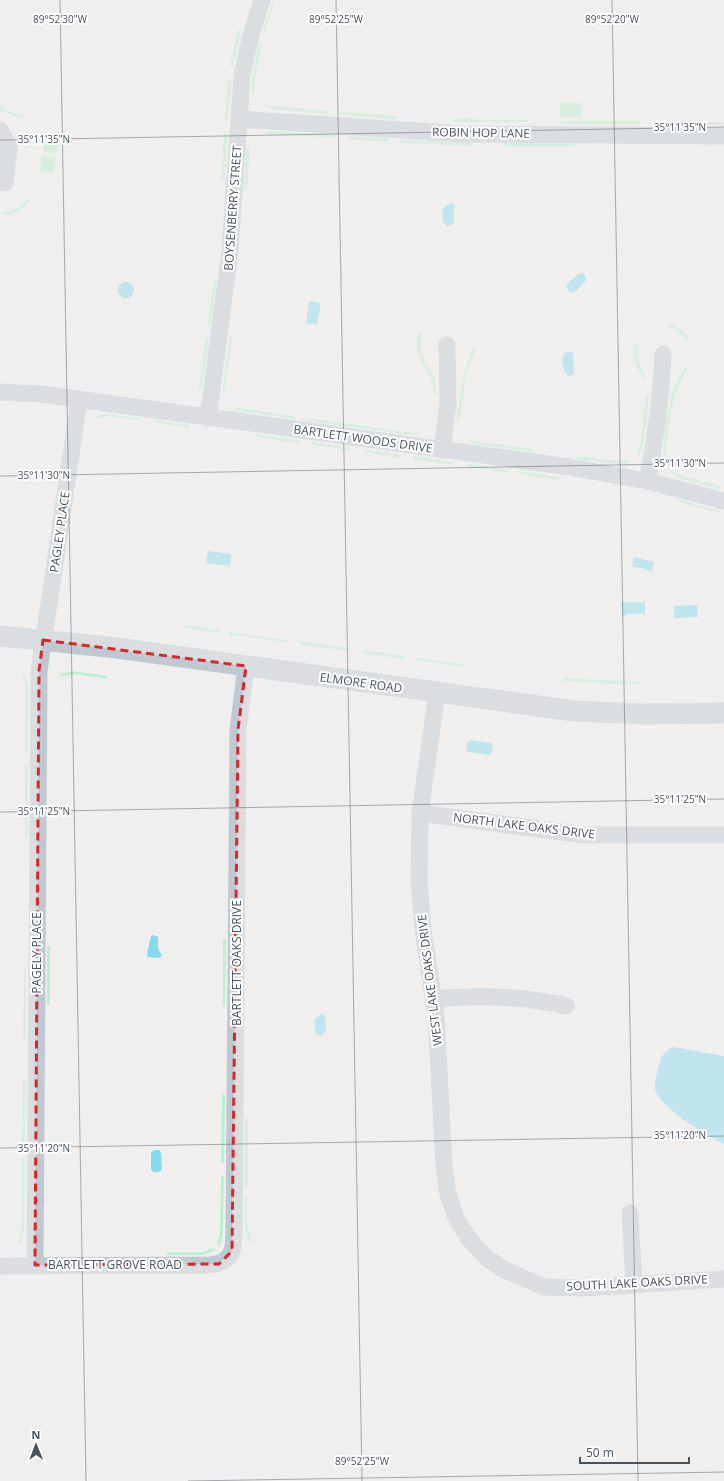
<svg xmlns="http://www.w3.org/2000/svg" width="724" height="1481" font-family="'Open Sans',sans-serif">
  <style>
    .green { fill: #bbf0cf }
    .water { fill: #86daef }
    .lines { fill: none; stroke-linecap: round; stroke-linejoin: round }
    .minor { stroke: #bec9d1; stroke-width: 17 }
    .tertiary { stroke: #bec9d1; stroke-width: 21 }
    .marked { fill: none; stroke: #d62828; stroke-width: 3; stroke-dasharray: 8 5; stroke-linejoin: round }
    .ticks { fill: none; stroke: #46525c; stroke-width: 1; stroke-opacity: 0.45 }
    .labels { text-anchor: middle; stroke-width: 4; stroke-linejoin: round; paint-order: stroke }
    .street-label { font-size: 12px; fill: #46525c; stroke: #fff }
    .ticks-label { font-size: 10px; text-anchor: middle; fill: #46525c; stroke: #fff; stroke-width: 4; stroke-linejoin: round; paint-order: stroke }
  </style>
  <rect width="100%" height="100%" fill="#f1eeee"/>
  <g class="green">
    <polygon points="272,3 274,4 265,32 263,31"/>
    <polygon points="238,30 241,30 233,67 230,66"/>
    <polygon points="259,43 262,44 255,80 253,97 251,81"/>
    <polygon points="228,79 231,79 228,121 225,121"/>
    <rect x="560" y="103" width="21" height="14"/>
    <polygon points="261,105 329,111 329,114 273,109"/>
    <polygon points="0,106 8,111 24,116 22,119 0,110"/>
    <polygon points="341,112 396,116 395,119 340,115"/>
    <polygon points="452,119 527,120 527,122 457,122 452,121"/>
    <rect x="561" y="121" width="79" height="3"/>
    <rect x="670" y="122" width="54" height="3"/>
    <polygon points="271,131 336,135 336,138 260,133"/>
    <polygon points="224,132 227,132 225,180 221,178"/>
    <polygon points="59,136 56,154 43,152 44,142"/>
    <polygon points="347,136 389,139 389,142 347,139"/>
    <polygon points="400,140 471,143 471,146 400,143"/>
    <polygon points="250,142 247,191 244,191 246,152"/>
    <polygon points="505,143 575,144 575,147 505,147"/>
    <polygon points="42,155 56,157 54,173 40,171"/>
    <path d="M27 199 30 200C23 210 13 216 2 214V212C13 212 21 207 27 199Z"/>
    <polygon points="214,279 217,279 211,326 207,326"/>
    <polygon points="669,324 682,330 690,340 687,341 678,331 669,327"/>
    <path d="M420 332 423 333C415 352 426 361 433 376 436 382 436 389 437 395H434C433 389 433 382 430 376 422 360 412 350 420 332Z"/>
    <polygon points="206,337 209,338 202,388 198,394"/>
    <polygon points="230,337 232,337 224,397 223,386"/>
    <path d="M635 343 638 344C634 357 640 366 646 377L643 378C637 367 631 356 635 343Z"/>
    <polygon points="473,347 476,347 466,375 459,422 456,422 463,377"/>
    <path d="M685 367H688C684 375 679 382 677 390 672 401 663 454 667 465L665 466C660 453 668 401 674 387 677 380 681 373 685 367Z"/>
    <polygon points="649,394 643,447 638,456 636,454 640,446 646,395"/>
    <polygon points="232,407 295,416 295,419 238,411"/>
    <polygon points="107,414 141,418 141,421 106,416 97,418 96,416"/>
    <polygon points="308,418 421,434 411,435 307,421"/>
    <polygon points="153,420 190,425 190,428 153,422"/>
    <polygon points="255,434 300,440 300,443 255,437"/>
    <polygon points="466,440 533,449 532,452 474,444"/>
    <polygon points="312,442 350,448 350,450 311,445"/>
    <polygon points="365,450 402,455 402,458 365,452"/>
    <polygon points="414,456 454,462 453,465 414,459"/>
    <polygon points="578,456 616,461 629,460 630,463 616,464 577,459"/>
    <polygon points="469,464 509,470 508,473 468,467"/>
    <polygon points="519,471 559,477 559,480 519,474"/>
    <polygon points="672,471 685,477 720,486 720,489 681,479 670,473"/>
    <polygon points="681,500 720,511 720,513 680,503"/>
    <polygon points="185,625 219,630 219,633 185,628"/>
    <polygon points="230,632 286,640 286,642 230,635"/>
    <polygon points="300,641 348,648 348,651 300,644"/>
    <polygon points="362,650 406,656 405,659 361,653"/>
    <polygon points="417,658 464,664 464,667 416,660"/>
    <polygon points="72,671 107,676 107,679 75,674 61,677 59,675"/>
    <polygon points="24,674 28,686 28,752 25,752 26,688 22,675"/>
    <polygon points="563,678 639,682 639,685 563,681"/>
    <rect x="25" y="764" width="3" height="74"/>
    <polygon points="223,939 226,939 225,1006 223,1006"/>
    <rect x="47" y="946" width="3" height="59"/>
    <polygon points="24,968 26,968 26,1041 23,1041"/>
    <polygon points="23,1080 26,1080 25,1146 22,1146"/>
    <polygon points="222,1094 225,1095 224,1163 221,1163"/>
    <polygon points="248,1118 248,1187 244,1187 245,1119"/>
    <polygon points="22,1157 25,1157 24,1231 21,1243 19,1242 21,1230"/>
    <polygon points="221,1176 224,1176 223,1231 222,1240 219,1246 217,1244 220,1234"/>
    <polygon points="244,1196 247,1196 247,1224 253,1242 249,1242 245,1228"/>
    <polygon points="213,1248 215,1250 203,1255 167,1255 167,1252 203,1252"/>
  </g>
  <g class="water">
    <path d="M453 203 456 207 454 208V224L447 226 443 222C443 208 440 208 453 203Z"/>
    <polygon points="582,273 586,276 586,280 576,291 572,293 569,292 566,285 578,274"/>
    <circle cx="126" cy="290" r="8"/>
    <polygon points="309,301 321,303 317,325 306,323"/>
    <path d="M568 351 573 353 574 374 569 376 565 373C563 364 559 356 568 351Z"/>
    <polygon points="208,551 231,554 230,566 206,563"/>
    <polygon points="634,557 654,562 652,571 632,566"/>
    <polygon points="621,602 645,602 645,614 626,614 626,616 622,616"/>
    <polygon points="697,605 698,617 674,618 674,606"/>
    <polygon points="470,740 491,743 493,746 492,752 489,755 468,752 466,749 467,743"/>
    <polygon points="153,935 158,937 158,948 162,956 159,958 148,957 147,954 151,936"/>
    <polygon points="321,1014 325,1015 326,1031 321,1036 316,1034 314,1020"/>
    <path d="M673 1047 724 1056V1144C707 1135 660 1109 655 1089 654 1083 657 1074 658 1068 660 1058 663 1052 673 1047Z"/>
    <polygon points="154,1150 159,1150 161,1153 162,1169 159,1172 153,1172 151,1169 151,1153"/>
  </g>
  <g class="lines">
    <g class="minor">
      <polyline points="239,119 462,134 724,136"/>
      <polyline points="0,130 9,146 5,183"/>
      <polyline points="0,392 41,394 570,467 647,481 724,501"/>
      <polyline points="208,418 230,252 242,75 251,35 262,0"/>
      <polyline points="442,450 448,404 447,345"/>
      <path d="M647 481C656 439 661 397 663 354"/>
      <polyline points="437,693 420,813 419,882 423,930 436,1016 444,1165 448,1194 456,1218 470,1240 488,1259 505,1270 544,1287 582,1288 724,1279"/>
      <polyline points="420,813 584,835 724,835"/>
      <path d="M434 999C478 995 524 996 566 1006"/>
      <polyline points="630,1213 634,1284"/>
      <polyline points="35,1265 39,671 79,400"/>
      <path d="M0 1266 210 1265C233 1263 234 1249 234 1230L238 730 246 666"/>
    </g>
    <polyline class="tertiary" points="0,636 117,648 574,711 644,714 724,713"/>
  </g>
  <path d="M0 0H724V1481H0ZM43 640 246 666 238 730 232 1251 219 1264 35 1265 39 671Z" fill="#f1eeee" fill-opacity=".55" fill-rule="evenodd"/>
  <path class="marked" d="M43 640 246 666 238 730 232 1251 219 1264 35 1265 39 671Z"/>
  <path class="ticks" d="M60 0 86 1481M336 0 362 1481M612 0 638 1481M0 140 724 127M0 476 724 463M0 812 724 799M0 1148 724 1136M188 1481 724 1472"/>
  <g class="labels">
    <g class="street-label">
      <text transform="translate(481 133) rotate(1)" y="4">ROBIN HOP LANE</text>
      <text transform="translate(233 208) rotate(-86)" y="4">BOYSENBERRY STREET</text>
      <text transform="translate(363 439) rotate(8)" y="4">BARTLETT WOODS DRIVE</text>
      <text transform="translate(60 532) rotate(-82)" y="4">PAGLEY PLACE</text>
      <text transform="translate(361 683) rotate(8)" y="4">ELMORE ROAD</text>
      <text transform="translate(524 826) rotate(7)" y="4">NORTH LAKE OAKS DRIVE</text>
      <text transform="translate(37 953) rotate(-90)" y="4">PAGELY PLACE</text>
      <text transform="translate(237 963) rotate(-90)" y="4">BARTLETT OAKS DRIVE</text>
      <text transform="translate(430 980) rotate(-97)" y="4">WEST LAKE OAKS DRIVE</text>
      <text x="115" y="1269">BARTLETT GROVE ROAD</text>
      <text transform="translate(637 1283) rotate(-3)" y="4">SOUTH LAKE OAKS DRIVE</text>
    </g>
  </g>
  <g class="ticks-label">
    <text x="60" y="23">89°52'30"W</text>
    <text x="336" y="23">89°52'25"W</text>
    <text x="612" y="23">89°52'20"W</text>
    <text x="680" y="131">35°11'35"N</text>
    <text x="44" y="143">35°11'35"N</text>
    <text x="680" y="467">35°11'30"N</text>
    <text x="44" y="479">35°11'30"N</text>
    <text x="680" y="803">35°11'25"N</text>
    <text x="44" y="815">35°11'25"N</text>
    <text x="680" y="1139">35°11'20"N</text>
    <text x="44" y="1152">35°11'20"N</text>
    <text x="362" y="1465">89°52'25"W</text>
  </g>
  <g transform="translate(36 1445) rotate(359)" stroke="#ffffff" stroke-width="3" paint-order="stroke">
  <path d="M0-3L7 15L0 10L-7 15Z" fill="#46525c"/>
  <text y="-6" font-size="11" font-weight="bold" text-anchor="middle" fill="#46525c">N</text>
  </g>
  <path d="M580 1457v6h109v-6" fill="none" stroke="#46525c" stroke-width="2"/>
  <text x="586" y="1457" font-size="12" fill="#46525c" stroke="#ffffff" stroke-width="3" paint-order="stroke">50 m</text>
</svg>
